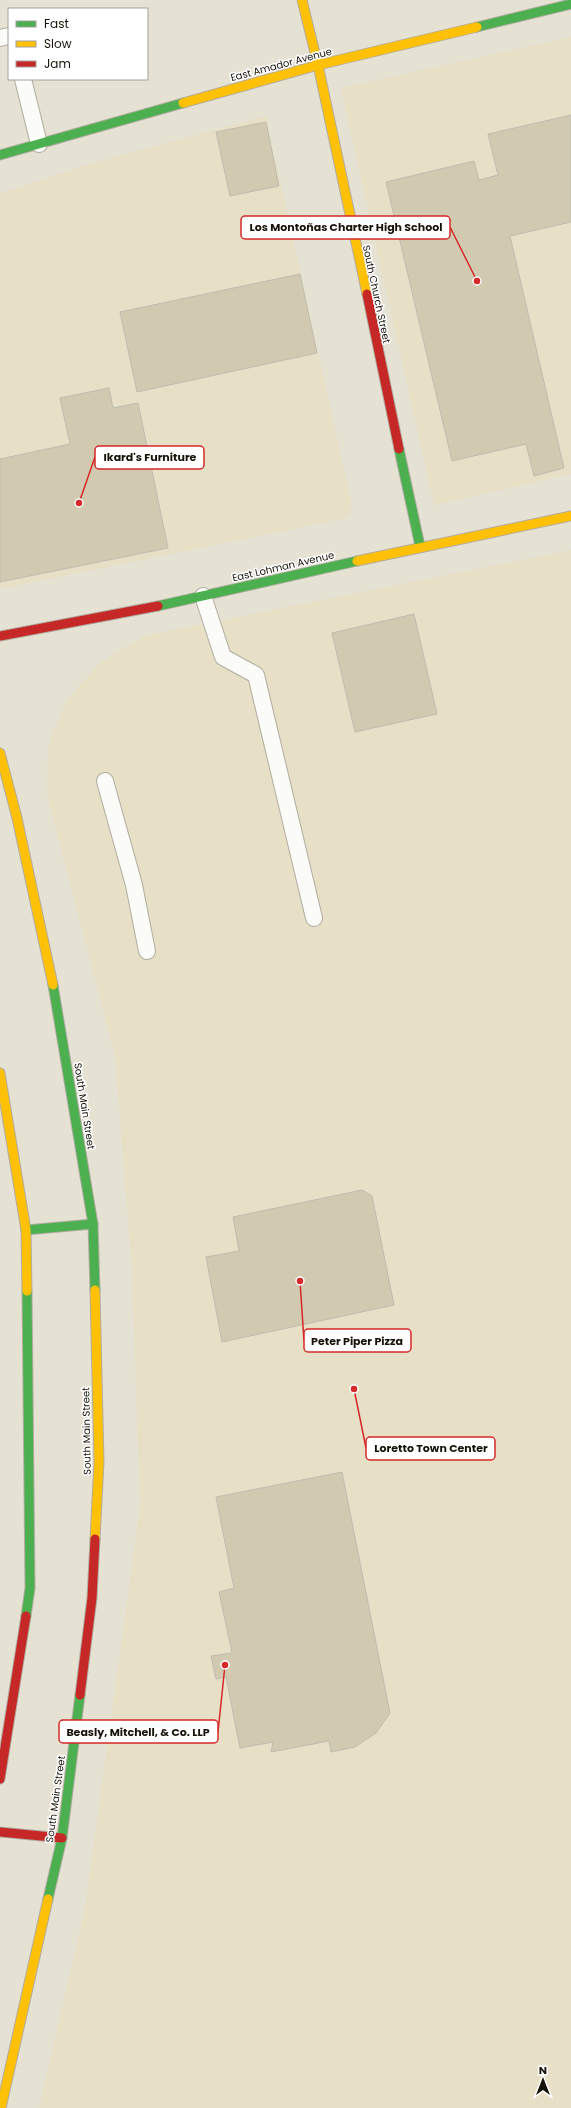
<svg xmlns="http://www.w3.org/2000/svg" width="571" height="2108" font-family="Poppins,sans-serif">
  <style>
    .built { fill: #e7e0c6 }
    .building { fill: #d1cab0; stroke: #bebcb0 }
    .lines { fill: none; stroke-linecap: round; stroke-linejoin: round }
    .lane-casing { stroke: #b0aca0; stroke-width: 18 }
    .fast-casing { stroke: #b0aca0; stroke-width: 11 }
    .slow-casing { stroke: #b0aca0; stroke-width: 11 }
    .jam-casing { stroke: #b0aca0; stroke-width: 11 }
    .lane { stroke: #fbfbf8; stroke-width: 16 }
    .fast { stroke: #4caf50; stroke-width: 9 }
    .slow { stroke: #ffc107; stroke-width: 9 }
    .jam { stroke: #c62828; stroke-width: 9 }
    .labels { text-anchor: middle; stroke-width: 3; stroke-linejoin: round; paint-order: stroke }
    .street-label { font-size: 10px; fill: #151209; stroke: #fff }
    .leader { fill: none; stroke: #d62828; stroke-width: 1.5 }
    .callout-dot { fill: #d62828; stroke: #fff; stroke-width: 1.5 }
    .callout { fill: #fff; stroke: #d62828; stroke-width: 1.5 }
    .callout-label { font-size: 11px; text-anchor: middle; font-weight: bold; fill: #151209 }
  </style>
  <rect width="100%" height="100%" fill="#e6e2d3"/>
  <g class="built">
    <polygon points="571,37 571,474 434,505 341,88"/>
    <polygon points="266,116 351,501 351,512 346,518 0,589 0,194 93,163"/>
    <polygon points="571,550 571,2108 39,2108 85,1908 140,1507 132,1270 115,1056 47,795 48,745 66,701 100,663 144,636"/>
  </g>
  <g class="building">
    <polygon points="571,115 571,222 510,236 564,468 534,476 526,444 452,461 386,182 474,161 479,180 498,175 488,134"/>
    <polygon points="266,122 279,186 230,196 216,132"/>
    <polygon points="300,274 317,353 137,392 120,312"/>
    <polygon points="109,388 113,408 138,403 168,548 0,582 0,459 70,444 60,398"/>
    <polygon points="414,614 437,714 355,732 332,633"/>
    <polygon points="362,1190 372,1196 394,1305 222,1342 206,1257 239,1251 233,1217"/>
    <polygon points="342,1472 390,1713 376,1733 355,1747 331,1752 329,1741 271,1752 273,1742 240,1748 226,1677 216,1679 211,1656 232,1653 219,1592 234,1588 216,1497"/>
  </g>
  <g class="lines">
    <defs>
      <g id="lane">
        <polyline points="0,38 9,36"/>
        <polyline points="23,79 39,144"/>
        <polyline points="203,596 223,657 256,675 314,918"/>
        <polyline points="105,781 134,885 147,951"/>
      </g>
      <g id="fast">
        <polyline points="477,27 571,4"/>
        <polyline points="0,155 183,103"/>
        <polyline points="399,449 420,546"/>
        <polyline points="158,606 357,561"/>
        <polyline points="53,985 93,1224 95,1290"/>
        <polyline points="26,1230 93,1224"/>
        <polyline points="26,1616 30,1588 27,1291"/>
        <polyline points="48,1899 62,1838 80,1695"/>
      </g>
      <g id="slow">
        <polyline points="302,0 318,65 367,294"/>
        <polyline points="183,103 318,65 477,27"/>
        <polyline points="357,561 571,516"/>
        <polyline points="0,753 17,818 53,985"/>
        <polyline points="0,1073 26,1230 27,1291"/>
        <polyline points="95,1290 99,1462 95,1539"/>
        <polyline points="1,2108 48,1899"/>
      </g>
      <g id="jam">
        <polyline points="367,294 399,449"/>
        <polyline points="0,636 158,606"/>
        <polyline points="80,1695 92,1598 95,1539"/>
        <polyline points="0,1779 26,1616"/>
        <polyline points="0,1832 62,1838"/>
      </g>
    </defs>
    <use href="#lane" class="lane-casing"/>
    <use href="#fast" class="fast-casing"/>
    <use href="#slow" class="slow-casing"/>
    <use href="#jam" class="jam-casing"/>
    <use href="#lane" class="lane"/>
    <use href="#fast" class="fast"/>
    <use href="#slow" class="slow"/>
    <use href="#jam" class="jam"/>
  </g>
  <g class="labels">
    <g class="street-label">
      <text transform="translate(281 64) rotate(-15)" y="4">East Amador Avenue</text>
      <text transform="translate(377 294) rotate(78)" y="4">South Church Street</text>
      <text transform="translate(283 566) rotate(-13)" y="4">East Lohman Avenue</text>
      <text transform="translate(85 1106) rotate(81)" y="4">South Main Street</text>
      <text transform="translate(86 1431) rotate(-91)" y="4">South Main Street</text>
      <text transform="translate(55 1799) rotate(-82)" y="4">South Main Street</text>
    </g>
  </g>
  <path class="leader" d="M477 281L450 227M79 503L95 457M300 1281L304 1341M354 1389L366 1448M225 1665L218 1732"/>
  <g class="callout-dot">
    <circle cx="477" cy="281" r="4"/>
    <circle cx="79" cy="503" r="4"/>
    <circle cx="300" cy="1281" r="4"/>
    <circle cx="354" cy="1389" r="4"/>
    <circle cx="225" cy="1665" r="4"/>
  </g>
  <g class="callout">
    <rect x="241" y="216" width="209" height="23" rx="4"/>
    <rect x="95" y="446" width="109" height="23" rx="4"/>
    <rect x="304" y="1329" width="107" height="23" rx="4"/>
    <rect x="366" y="1437" width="129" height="23" rx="4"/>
    <rect x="59" y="1720" width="159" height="23" rx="4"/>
  </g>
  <g class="callout-label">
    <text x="346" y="231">Los Montoñas Charter High School</text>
    <text x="150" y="461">Ikard's Furniture</text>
    <text x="357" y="1345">Peter Piper Pizza</text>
    <text x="431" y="1452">Loretto Town Center</text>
    <text x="138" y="1736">Beasly, Mitchell, &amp; Co. LLP</text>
  </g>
  <rect x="8" y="8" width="140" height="72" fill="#ffffff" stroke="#a1a09d"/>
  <rect x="16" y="21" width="20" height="6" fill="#4caf50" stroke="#a1a09d"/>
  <text x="44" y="28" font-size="12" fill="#151209">Fast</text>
  <rect x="16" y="41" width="20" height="6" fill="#ffc107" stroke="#a1a09d"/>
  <text x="44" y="48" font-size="12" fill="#151209">Slow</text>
  <rect x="16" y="61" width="20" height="6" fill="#c62828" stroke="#a1a09d"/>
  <text x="44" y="68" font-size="12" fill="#151209">Jam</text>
  <g transform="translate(543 2080)" stroke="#ffffff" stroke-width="3" paint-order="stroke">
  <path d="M0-3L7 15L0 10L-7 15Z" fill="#151209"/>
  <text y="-6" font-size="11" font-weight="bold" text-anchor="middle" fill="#151209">N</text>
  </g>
</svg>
